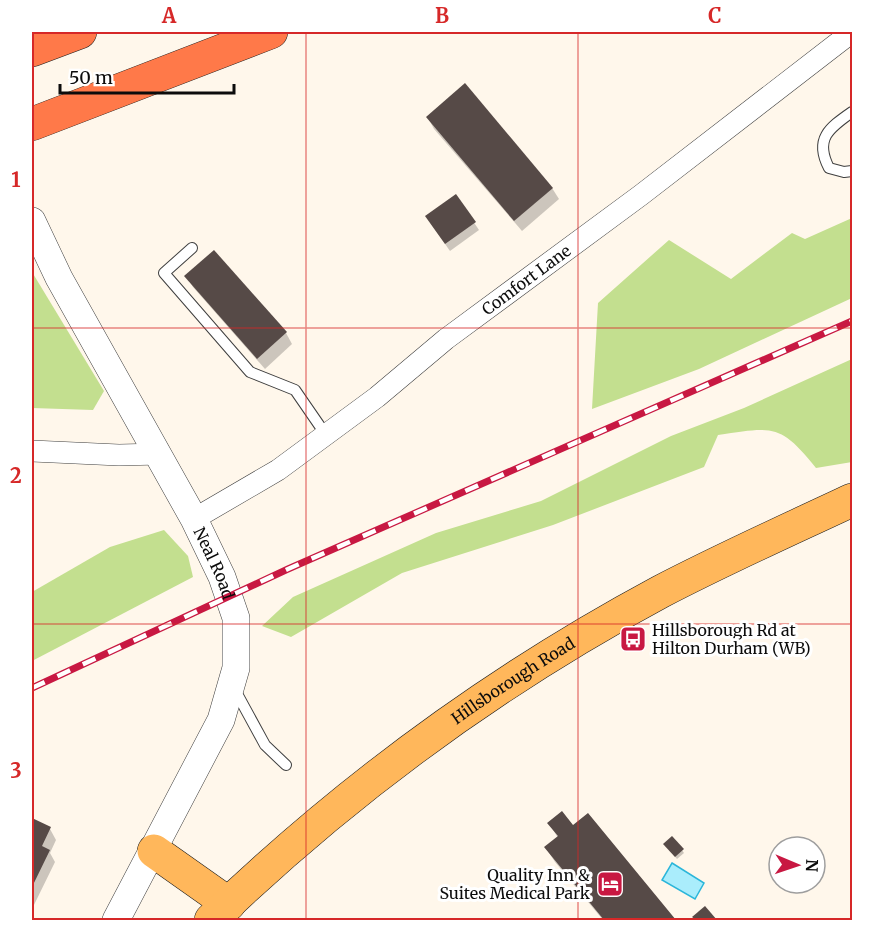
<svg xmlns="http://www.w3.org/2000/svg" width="884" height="952" font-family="Merriweather,serif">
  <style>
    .forest { fill: #c3df8f }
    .water { fill: #aaedfc; stroke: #2bb6da; stroke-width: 1.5 }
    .shadow { fill: #0003 }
    .building { fill: #564a47 }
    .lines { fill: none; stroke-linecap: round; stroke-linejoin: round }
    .service-casing { stroke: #3f3f3f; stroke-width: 12 }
    .minor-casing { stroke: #3f3f3f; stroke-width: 22 }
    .tertiary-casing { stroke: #3f3f3f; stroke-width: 28 }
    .primary-casing { stroke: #1d1d1d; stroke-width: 34 }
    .motorway-casing { stroke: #1d1d1d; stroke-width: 34 }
    .service { stroke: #fff; stroke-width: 10 }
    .minor { stroke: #fff; stroke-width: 21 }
    .tertiary { stroke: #fff; stroke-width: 27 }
    .primary { stroke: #ffb75b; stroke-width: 33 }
    .motorway { stroke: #ff7949; stroke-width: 33 }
    .rail-casing { stroke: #c81842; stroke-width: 7 }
    .rail { stroke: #fff; stroke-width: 4.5; stroke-dasharray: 14; stroke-linecap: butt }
    .grid { fill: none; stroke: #d62828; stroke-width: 1.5; stroke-opacity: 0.55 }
    .labels { text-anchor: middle; stroke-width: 6; stroke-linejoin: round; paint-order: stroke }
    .street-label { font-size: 16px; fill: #0c0c0c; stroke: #fff }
    .poi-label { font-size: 16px; fill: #0c0c0c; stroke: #fff; text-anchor: start }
    .neatline { fill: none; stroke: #d62828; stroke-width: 2 }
    .grid-label { font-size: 20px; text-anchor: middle; font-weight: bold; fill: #d62828 }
  </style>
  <rect width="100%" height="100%" fill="#fff7eb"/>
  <g class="forest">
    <polygon points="852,218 852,298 699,369 592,409 598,303 669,240 731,279 792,233 805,239"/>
    <polygon points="32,272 104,391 93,410 32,408"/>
    <path d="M852 359V462L816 468C780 423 773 427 718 435L704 467 553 525 402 573 291 637 262 626 293 597 436 533 541 501 671 436 744 408Z"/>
    <polygon points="164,530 188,556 193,577 32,661 32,592 110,547"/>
  </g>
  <polygon class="water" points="672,863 704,883 695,899 662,880"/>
  <g class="shadow">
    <polygon points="428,118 552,188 559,199 522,231 434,129"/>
    <polygon points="456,196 479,230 450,251 431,224"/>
    <polygon points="214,252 286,333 292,344 265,369 193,287 186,276"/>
    <polygon points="588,815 674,920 603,920 555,862 546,848 558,838 549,823 573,827"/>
    <polygon points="32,819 50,829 56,840 50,853 55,862 32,909"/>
    <polygon points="667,847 682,850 684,853 677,859"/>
  </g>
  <g class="building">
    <polygon points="465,83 553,188 514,221 426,117"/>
    <polygon points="456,194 476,222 445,244 425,216"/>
    <polygon points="214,250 287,332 257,359 184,276"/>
    <polygon points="562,811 573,825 588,813 676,920 604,920 544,847 558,836 547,823"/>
    <polygon points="32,818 51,827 42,846 50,850 32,887"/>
    <polygon points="672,836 684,849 675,857 663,844"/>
    <polygon points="705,906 717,920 696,920 692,917"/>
  </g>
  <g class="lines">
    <defs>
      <g id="service">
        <path d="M852 112C829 128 814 139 829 168L844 172 852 171"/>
        <polyline points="192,248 164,273 250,372 295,390 326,435"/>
        <polyline points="235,690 265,745 286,765"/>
      </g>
      <g id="minor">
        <polyline points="32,451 119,455 160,454"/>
        <path id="s1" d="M194 519 278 470 377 397 446 339 641 195 852 32"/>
      </g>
      <g id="tertiary">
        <path id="s2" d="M32 221 59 278 194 519 222 577 236 618V668L221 720 116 920"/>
      </g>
      <g id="primary">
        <polyline points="154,851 229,904"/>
        <path id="s3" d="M211 920C345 791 496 680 660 592 723 559 788 530 852 500"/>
      </g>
      <g id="motorway">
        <polyline points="32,50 80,32"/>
        <polyline points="32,124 271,32"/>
      </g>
    </defs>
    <use href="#service" class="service-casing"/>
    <use href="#minor" class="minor-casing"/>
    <use href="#tertiary" class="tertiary-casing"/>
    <use href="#primary" class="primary-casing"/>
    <use href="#motorway" class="motorway-casing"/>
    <use href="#service" class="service"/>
    <use href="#minor" class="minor"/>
    <use href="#tertiary" class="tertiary"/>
    <use href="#primary" class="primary"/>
    <use href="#motorway" class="motorway"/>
    <defs>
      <polyline id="rail" points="32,688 288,569 852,321"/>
    </defs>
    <use href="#rail" class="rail-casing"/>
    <use href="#rail" class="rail"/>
  </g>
  <path class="grid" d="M306 32V920M578 32V920M32 328H852M32 624H852"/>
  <defs>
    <symbol id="bus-square" viewBox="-11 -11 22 22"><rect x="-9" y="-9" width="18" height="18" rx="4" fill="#c81842" stroke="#fff"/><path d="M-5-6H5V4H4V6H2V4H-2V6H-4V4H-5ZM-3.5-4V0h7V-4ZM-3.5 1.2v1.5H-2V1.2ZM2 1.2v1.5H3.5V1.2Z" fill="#fff"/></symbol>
    <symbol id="hotel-square" viewBox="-11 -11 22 22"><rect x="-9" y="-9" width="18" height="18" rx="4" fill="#c81842" stroke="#fff"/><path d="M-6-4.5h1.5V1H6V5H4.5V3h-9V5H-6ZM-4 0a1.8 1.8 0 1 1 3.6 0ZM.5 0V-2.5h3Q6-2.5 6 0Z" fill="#fff"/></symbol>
  </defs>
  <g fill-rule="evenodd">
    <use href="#bus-square" x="618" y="624" width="30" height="30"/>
    <use href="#hotel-square" x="595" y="869" width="30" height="30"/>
  </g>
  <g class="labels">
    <g class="street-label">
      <text dy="6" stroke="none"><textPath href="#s1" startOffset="410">Comfort Lane</textPath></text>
      <text dy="6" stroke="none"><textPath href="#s2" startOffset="388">Neal Road</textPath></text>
      <text dy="6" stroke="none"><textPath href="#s3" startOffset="386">Hillsborough Road</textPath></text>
    </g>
    <g class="poi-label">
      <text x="652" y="636">Hillsborough Rd at<tspan x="652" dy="18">Hilton Durham (WB)</tspan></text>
      <text x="590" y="881" text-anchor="end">Quality Inn &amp;<tspan x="590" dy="18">Suites Medical Park</tspan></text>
    </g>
  </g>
  <rect width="884" height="952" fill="none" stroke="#ffffff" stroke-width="66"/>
  <g transform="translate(797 865) rotate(92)"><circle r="28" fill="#ffffff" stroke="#9e9e9e" stroke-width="1.5"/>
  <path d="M0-4.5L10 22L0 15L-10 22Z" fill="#c81842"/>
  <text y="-9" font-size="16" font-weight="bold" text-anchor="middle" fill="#0c0c0c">N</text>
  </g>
  <path d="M60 84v9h174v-9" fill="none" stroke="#0c0c0c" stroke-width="3"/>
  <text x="69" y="84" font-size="18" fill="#0c0c0c" stroke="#ffffff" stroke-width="4.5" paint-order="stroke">50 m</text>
  <rect x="33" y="33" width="818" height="886" class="neatline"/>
  <g class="grid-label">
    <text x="169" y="23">A</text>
    <text x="442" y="23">B</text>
    <text x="715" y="23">C</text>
    <text x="16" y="187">1</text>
    <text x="16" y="483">2</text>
    <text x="16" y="778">3</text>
  </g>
</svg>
